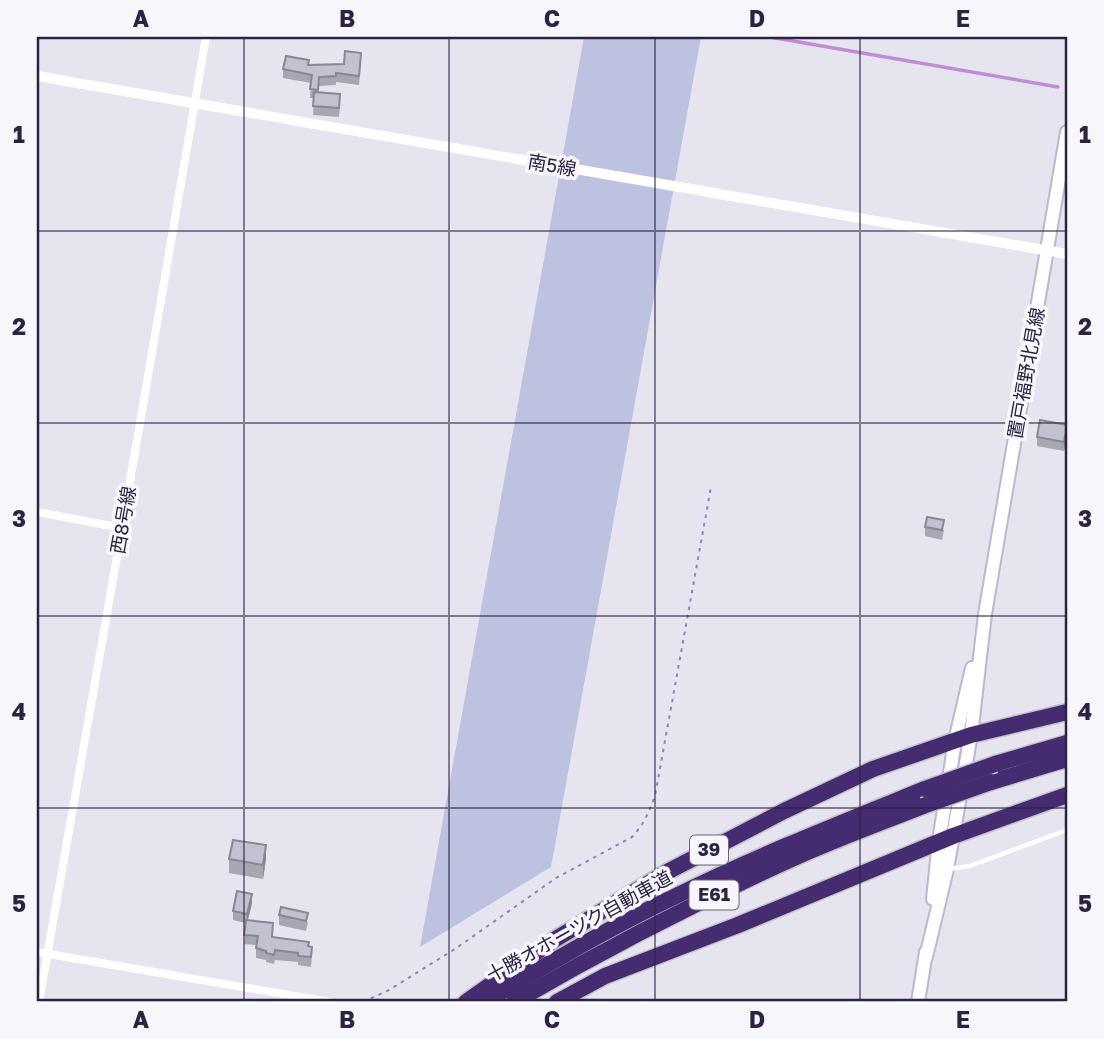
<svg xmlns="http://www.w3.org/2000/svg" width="1104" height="1039" font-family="'Golos Text','Noto Sans JP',sans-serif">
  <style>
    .green { fill: #bdc2e1 }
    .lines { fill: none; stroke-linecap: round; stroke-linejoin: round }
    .stream { stroke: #c28bd6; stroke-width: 3.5 }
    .secondary-casing { stroke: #bcb7cf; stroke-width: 16 }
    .motorway-casing { stroke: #c4c1ca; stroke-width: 19 }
    .path { stroke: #9084b4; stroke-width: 2; stroke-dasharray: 3.5 5; stroke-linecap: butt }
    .service { stroke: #fff; stroke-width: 4.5 }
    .minor { stroke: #fff; stroke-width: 8 }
    .tertiary { stroke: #fff; stroke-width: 10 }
    .secondary { stroke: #fff; stroke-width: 12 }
    .motorway { stroke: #452c70; stroke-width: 16 }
    .motorway-bridge-casing { stroke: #c4c1ca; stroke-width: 19; stroke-linecap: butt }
    .motorway-bridge { stroke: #452c70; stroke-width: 16 }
    .wall { fill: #a7a6b3 }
    .shaded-wall { fill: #888792 }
    .building { fill: #c2c1d0; stroke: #888792; stroke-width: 2 }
    .grid { fill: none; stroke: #2c2242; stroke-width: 2; stroke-opacity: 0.55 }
    .labels { text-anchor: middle; stroke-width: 7; stroke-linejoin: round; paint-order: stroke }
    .shield { fill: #f6f6fb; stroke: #69627a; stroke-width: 2 }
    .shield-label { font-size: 18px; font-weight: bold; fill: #2c2242 }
    .street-label { font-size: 19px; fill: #2c2242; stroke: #f6f6fb }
    .neatline { fill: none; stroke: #2c2242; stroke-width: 2.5 }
    .grid-label { font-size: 23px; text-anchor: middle; font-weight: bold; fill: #2c2242 }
  </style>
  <rect width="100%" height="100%" fill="#e6e5ef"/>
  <polygon class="green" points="584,37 701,37 551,867 420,947"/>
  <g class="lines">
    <polyline class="stream" points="770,37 1058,87"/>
    <defs>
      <g id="secondary">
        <polyline points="933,899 939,841 955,741 972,668"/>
        <polyline points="926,957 947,869 971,735 985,614 1067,132"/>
        <polyline points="918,1002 926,952"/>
      </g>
      <g id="motorway">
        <polyline points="995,764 1067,743"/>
        <polyline points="991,782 1067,759"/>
        <polyline points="466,1002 554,940 667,872 784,811 873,769 971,735 1067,712"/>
        <path d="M485 1002C547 964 610 927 676 896 757 856 841 823 925 789"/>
        <path d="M514 1002C605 949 698 901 794 858 836 839 880 823 923 806"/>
        <polyline points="557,1002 605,976 738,925 953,836 1067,795"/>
      </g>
    </defs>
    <use href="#secondary" class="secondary-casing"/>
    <use href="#motorway" class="motorway-casing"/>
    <path class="path" d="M363 1002 389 990 455 949 556 878 632 837C644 824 649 812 655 796L711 487"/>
    <polyline class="service" points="948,869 970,866 1067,830"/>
    <g class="minor">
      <polyline points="37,512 122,528"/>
      <polyline points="37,952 330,1002"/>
      <polyline points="39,1002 122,528 206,37"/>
    </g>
    <polyline class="tertiary" points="37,76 1067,254"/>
    <use href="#secondary" class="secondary"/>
    <use href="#motorway" class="motorway"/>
    <defs>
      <g id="motorway-bridge">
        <polyline points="925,789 995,764"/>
        <polyline points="923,806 991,782"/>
      </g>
    </defs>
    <use href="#motorway-bridge" class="motorway-bridge-casing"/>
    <use href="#motorway-bridge" class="motorway-bridge"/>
  </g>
  <g class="wall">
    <polygon points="361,62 359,85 336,82 336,85 319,86 319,92 340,104 339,117 313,115 314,98 310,98 311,83 283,78 283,69 309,65 344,64"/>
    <polygon points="1067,425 1067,435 1064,451 1037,446 1037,437"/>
    <polygon points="925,527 944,530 942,540 925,536"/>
    <polygon points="229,859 266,859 263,879 229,873"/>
    <polygon points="252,903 248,920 273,937 309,946 312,956 311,967 298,965 298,962 275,960 274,964 266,962 266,960 256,958 256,945 244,944 246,923 233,920 233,911"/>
    <polygon points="279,915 308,922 306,931 279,925"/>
  </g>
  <g class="shaded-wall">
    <polygon points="1067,426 1067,435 1064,451 1064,442"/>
    <polygon points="266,845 266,859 263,879 263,865"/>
    <polygon points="252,894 252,903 247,923 247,914"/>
  </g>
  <g class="building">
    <polygon points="345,51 361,53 359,76 336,73 336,76 319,77 318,90 310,89 312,75 283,69 286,56 309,60 308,65 344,64"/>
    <polygon points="314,92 340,94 339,108 313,106"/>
    <polygon points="1040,420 1067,425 1064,442 1037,437"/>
    <polygon points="927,517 944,520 942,530 925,527"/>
    <polygon points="233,840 266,845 263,865 229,859"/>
    <polygon points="237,891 252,894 247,914 233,911"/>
    <polygon points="281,907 308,913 306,921 279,915"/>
    <polygon points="246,920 273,923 272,937 309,942 308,946 312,947 311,957 298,956 298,953 275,950 274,955 266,953 266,951 256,948 258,936 244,935"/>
  </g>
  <path class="grid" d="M244 37V1002M449 37V1002M655 37V1002M860 37V1002M37 231H1067M37 423H1067M37 616H1067M37 808H1067"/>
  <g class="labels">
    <g class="shield">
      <rect x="690" y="835.5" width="38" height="29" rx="5"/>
      <rect x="689.5" y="880.5" width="49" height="29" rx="5"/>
    </g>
    <g class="shield-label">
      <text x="709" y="856">39</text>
      <text x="714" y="901">E61</text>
    </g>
    <g class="street-label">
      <text transform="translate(552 165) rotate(10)" y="7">南5線</text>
      <text transform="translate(1026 373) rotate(-80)" y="7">置戸福野北見線</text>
      <text transform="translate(123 520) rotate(-80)" y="7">西8号線</text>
      <text transform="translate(579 926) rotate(-29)" y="7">十勝オホーツク自動車道</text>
    </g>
  </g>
  <rect width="1104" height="1039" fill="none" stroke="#f6f6fb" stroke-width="77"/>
  <rect x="38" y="38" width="1028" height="962" class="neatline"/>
  <g class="grid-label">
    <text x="141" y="27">A</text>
    <text x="347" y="27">B</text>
    <text x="552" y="27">C</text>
    <text x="757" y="27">D</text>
    <text x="963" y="27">E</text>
    <text x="19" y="143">1</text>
    <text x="1085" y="143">1</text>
    <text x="19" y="335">2</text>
    <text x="1085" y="335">2</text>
    <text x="19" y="527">3</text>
    <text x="1085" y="527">3</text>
    <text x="19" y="720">4</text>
    <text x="1085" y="720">4</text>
    <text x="19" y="912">5</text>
    <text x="1085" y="912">5</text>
    <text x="141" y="1028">A</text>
    <text x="347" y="1028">B</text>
    <text x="552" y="1028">C</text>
    <text x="757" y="1028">D</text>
    <text x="963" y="1028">E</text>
  </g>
</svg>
